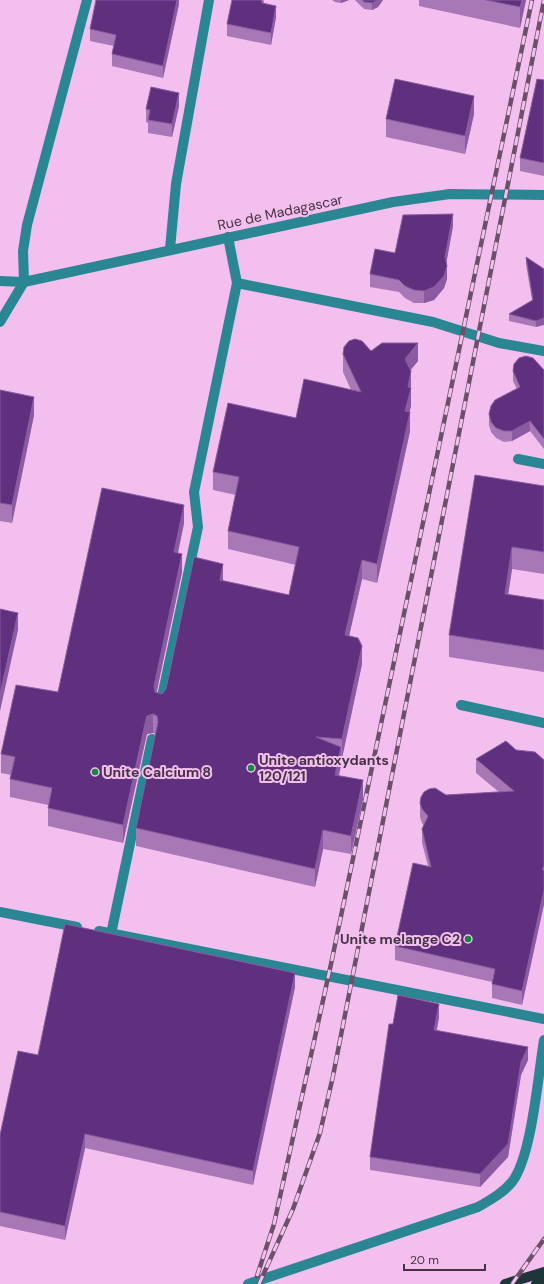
<svg xmlns="http://www.w3.org/2000/svg" width="544" height="1284" font-family="'DM Sans',sans-serif">
  <style>
    .lines { fill: none; stroke-linecap: round; stroke-linejoin: round }
    .minor { stroke: #2a8693; stroke-width: 10 }
    .major { stroke: #1d363a; stroke-width: 10 }
    .rail-casing { stroke: #6a5069; stroke-width: 4.5 }
    .rail { stroke: #f2bfee; stroke-width: 3; stroke-dasharray: 9; stroke-linecap: butt }
    .wall { fill: #a878b6 }
    .shaded-wall { fill: #8a5ba0 }
    .building { fill: #5e307e; stroke: #8a5ba0 }
    .poi-dot { fill: #19853b; stroke: #f2bfee; stroke-width: 1.5 }
    .labels { text-anchor: middle; stroke-width: 4; stroke-linejoin: round; paint-order: stroke }
    .street-label { font-size: 14px; fill: #463245; stroke: #f2bfee }
    .poi-label { font-size: 14px; font-weight: bold; fill: #463245; stroke: #f2bfee; text-anchor: start }
  </style>
  <rect width="100%" height="100%" fill="#f2bfee"/>
  <g class="lines">
    <g class="minor">
      <polyline points="228,237 237,283 433,322 499,343 544,351"/>
      <polyline points="170,249 176,184 209,0"/>
      <polyline points="0,281 24,282 393,202 450,194 544,195"/>
      <polyline points="0,322 24,282 23,251 27,225 87,0"/>
      <polyline points="518,459 544,464"/>
      <polyline points="461,705 544,723"/>
      <polyline points="160,706 198,527 194,492 237,283"/>
      <polyline points="0,912 77,927"/>
      <polyline points="99,931 544,1019"/>
      <polyline points="111,934 152,739"/>
      <path d="M248 1284 478 1207C490 1200 503 1193 512 1182 532 1156 538 1075 544 1040"/>
    </g>
    <g class="major">
      <polyline points="505,1284 544,1272"/>
      <polyline points="536,1284 544,1278"/>
    </g>
    <defs>
      <g id="rail">
        <polyline points="257,1276 274,1224 331,964 532,0"/>
        <polyline points="259,1284 293,1209 320,1133 333,1076 544,0"/>
        <polyline points="512,1284 544,1239"/>
      </g>
    </defs>
    <use href="#rail" class="rail-casing"/>
    <use href="#rail" class="rail"/>
  </g>
  <g class="wall">
    <polygon points="179,0 179,4 163,78 112,66 112,54 114,46 90,41 90,29"/>
    <polygon points="264,0 264,3 276,17 271,45 227,36 227,24"/>
    <polygon points="332,0 349,0 341,3 335,2"/>
    <polygon points="355,0 383,0 378,7 372,10 364,9"/>
    <polygon points="419,0 526,0 520,28 419,6"/>
    <polygon points="544,80 544,176 520,171 520,158"/>
    <polygon points="179,106 172,137 148,133 148,123 146,122 146,109"/>
    <polygon points="474,114 465,154 386,137 386,119"/>
    <polygon points="453,226 446,264 447,279 444,288 434,300 424,303 414,303 405,298 399,292 370,287 370,274 395,253"/>
    <polygon points="526,257 544,269 536,327 509,321 509,314 532,300 526,264"/>
    <polygon points="371,351 418,361 410,370 411,406 409,412 410,431 377,583 362,579 349,636 362,664 342,758 341,757 341,765 339,775 363,799 351,854 323,849 315,887 136,846 136,828 156,734 153,733 147,734 146,738 123,843 48,826 48,805 10,797 10,779 11,775 1,773 1,754 58,692 184,523 178,553 182,572 156,692 162,694 166,689 223,581 289,595 296,565 228,549 228,531 236,495 213,490 213,472 296,418 351,390 343,372 343,354"/>
    <polygon points="544,370 544,449 530,431 512,441 504,442 496,438 491,432 489,425 489,414 517,389 513,381 513,371"/>
    <polygon points="0,390 34,415 12,523 0,521"/>
    <polygon points="544,486 544,574 512,569 508,594 544,600 544,672 449,657 449,635"/>
    <polygon points="516,750 544,760 544,904 522,1005 492,998 492,982 395,960 395,946 428,866 422,843 422,829 424,826 422,823 420,817 420,803 446,795 499,792 476,773 476,759"/>
    <polygon points="295,987 253,1185 85,1148 65,1240 0,1226 0,1135 38,1055"/>
    <polygon points="439,1017 437,1030 528,1060 521,1075 508,1157 480,1187 370,1170 370,1157 393,1024"/>
  </g>
  <g class="shaded-wall">
    <polygon points="177,0 179,0 179,4 163,78 163,66"/>
    <polygon points="341,0 349,0 341,3"/>
    <polygon points="378,0 383,0 378,7 372,10 372,3"/>
    <polygon points="522,0 526,0 520,28 520,7"/>
    <polygon points="276,6 276,17 271,45 271,33"/>
    <polygon points="179,93 179,106 172,137 172,124"/>
    <polygon points="474,96 474,114 465,154 465,136"/>
    <polygon points="453,214 453,226 445,270 445,257"/>
    <polygon points="447,266 447,279 444,288 434,300 424,303 424,291"/>
    <polygon points="544,318 544,325 536,327 536,321"/>
    <polygon points="418,343 418,361 405,377 405,359"/>
    <polygon points="411,371 411,406 405,430 405,411"/>
    <polygon points="34,397 34,415 12,523 12,505"/>
    <polygon points="410,412 410,431 377,583 377,564"/>
    <polygon points="530,421 530,431 512,441 512,431"/>
    <polygon points="184,505 184,523 174,571 174,552"/>
    <polygon points="512,547 512,569 505,616 505,594"/>
    <polygon points="182,554 182,572 154,705 154,686"/>
    <polygon points="362,560 362,579 345,654 345,635"/>
    <polygon points="223,564 223,583 220,580"/>
    <polygon points="18,613 18,630 0,711 0,694"/>
    <polygon points="362,646 362,664 342,758 342,739"/>
    <polygon points="153,714 153,733 147,734 146,738 123,843 123,825 146,719 147,716"/>
    <polygon points="341,747 341,765 335,793 335,775"/>
    <polygon points="363,780 363,799 351,854 351,836"/>
    <polygon points="323,830 323,849 315,887 315,869"/>
    <polygon points="544,890 544,904 522,1005 522,991"/>
    <polygon points="295,973 295,987 253,1185 253,1171"/>
    <polygon points="439,1004 439,1017 434,1043 434,1030"/>
    <polygon points="528,1047 528,1060 521,1075 508,1157 480,1187 480,1174 521,1062"/>
    <polygon points="85,1134 85,1148 65,1240 65,1226"/>
  </g>
  <g class="building">
    <polygon points="96,0 177,0 163,66 112,54 116,35 90,29"/>
    <polygon points="232,0 262,0 262,3 276,6 271,33 227,24"/>
    <polygon points="362,0 378,0 372,3 364,2"/>
    <polygon points="486,0 522,0 520,7"/>
    <polygon points="395,79 474,96 465,136 386,119"/>
    <polygon points="537,79 544,80 544,163 520,158"/>
    <polygon points="151,87 179,93 172,124 148,120 150,110 146,109"/>
    <polygon points="453,214 445,257 447,266 444,276 434,287 424,291 414,290 405,286 399,280 370,274 375,249 395,253 403,215"/>
    <polygon points="526,257 544,269 544,318 536,321 509,314 533,300"/>
    <polygon points="355,339 362,341 371,351 382,343 418,343 405,359 411,371 408,387 411,388 405,411 410,412 377,564 362,560 345,635 358,638 362,646 342,739 316,737 341,747 335,775 363,780 351,836 323,830 315,869 136,828 158,722 157,716 153,714 147,716 146,719 123,825 48,808 52,788 10,779 15,757 1,754 16,685 58,692 102,488 184,505 174,552 182,554 154,686 155,692 162,694 166,689 194,557 223,564 220,580 289,595 299,547 228,531 239,477 213,472 228,403 296,418 304,379 361,392 343,354 344,347 349,341"/>
    <polygon points="526,356 533,358 544,370 544,439 530,421 512,431 504,431 496,428 491,422 489,414 491,406 495,400 520,387 513,371 514,364 519,358"/>
    <polygon points="0,390 34,397 12,505 0,503"/>
    <polygon points="475,475 544,486 544,552 512,547 505,594 544,600 544,650 449,635"/>
    <polygon points="0,609 18,613 0,694"/>
    <polygon points="506,741 516,750 535,752 544,760 544,866 542,870 544,870 544,890 522,991 492,984 495,969 395,946 413,863 431,867 422,829 428,816 422,809 420,803 421,797 424,792 429,789 435,788 446,795 514,791 476,759"/>
    <polygon points="65,924 295,973 253,1171 85,1134 65,1226 0,1212 0,1135 18,1051 38,1055"/>
    <polygon points="398,995 439,1004 434,1030 528,1047 521,1062 508,1144 480,1174 370,1157 389,1024 393,1024"/>
  </g>
  <g class="poi-dot">
    <circle cx="251" cy="768" r="4"/>
    <circle cx="95" cy="772" r="4"/>
    <circle cx="468" cy="939" r="4"/>
  </g>
  <g class="labels">
    <g class="street-label">
      <text transform="translate(280 212) rotate(-12)" y="5">Rue de Madagascar</text>
    </g>
    <g class="poi-label">
      <text x="259" y="765">Unite antioxydants<tspan x="259" dy="16">120/121</tspan></text>
      <text x="103" y="777">Unite Calcium 8</text>
      <text x="460" y="944" text-anchor="end">Unite melange C2</text>
    </g>
  </g>
  <path d="M404 1264v6h81v-6" fill="none" stroke="#463245" stroke-width="2"/>
  <text x="410" y="1264" font-size="12" fill="#463245" stroke="#f2bfee" stroke-width="3" paint-order="stroke">20 m</text>
</svg>
